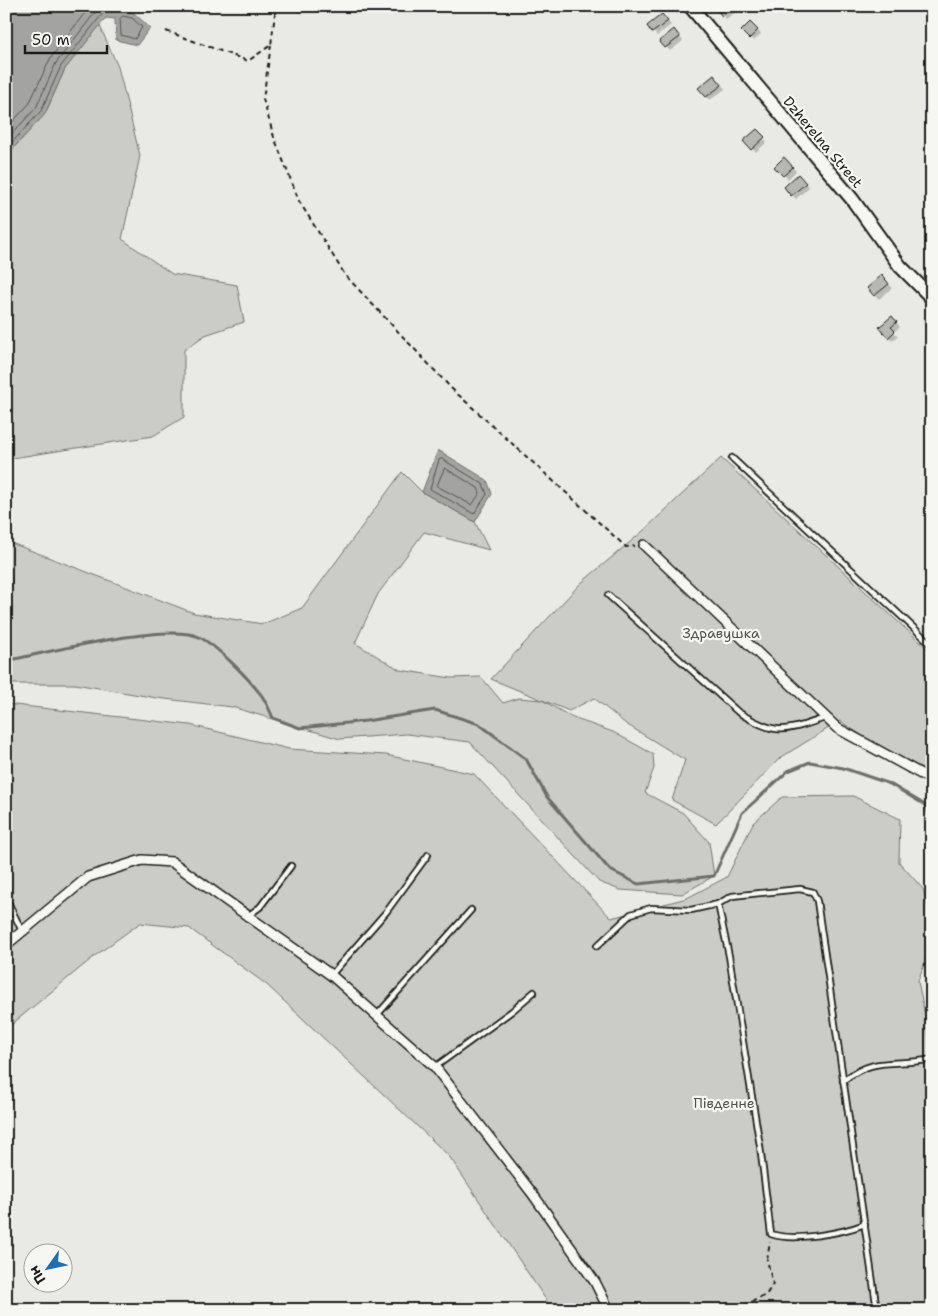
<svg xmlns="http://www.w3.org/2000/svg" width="938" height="1316" font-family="'Shantell Sans',sans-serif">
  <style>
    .green { fill: #cbcbc7; stroke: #747472 }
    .water { fill: #a3a3a1; stroke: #6d6d6c }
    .shadow { fill: #0003 }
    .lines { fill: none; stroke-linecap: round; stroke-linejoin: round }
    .shore { stroke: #525251; stroke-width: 1 }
    .stream { stroke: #6d6d6c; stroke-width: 3 }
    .building { fill: #b6b6b3; stroke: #1c1c1c }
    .lane-casing { stroke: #1c1c1c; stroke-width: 8 }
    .street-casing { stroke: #1c1c1c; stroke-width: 12 }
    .secondary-casing { stroke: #1c1c1c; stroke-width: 16 }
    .path { stroke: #1c1c1c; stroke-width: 2; stroke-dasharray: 5 4; stroke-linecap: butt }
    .lane { stroke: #f6f6f2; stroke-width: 4.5 }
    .street { stroke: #f6f6f2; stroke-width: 9 }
    .secondary { stroke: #f6f6f2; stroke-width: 12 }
    .labels { text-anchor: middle; stroke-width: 4.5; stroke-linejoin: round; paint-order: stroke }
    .street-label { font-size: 14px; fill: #1c1c1c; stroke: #f6f6f2 }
    .park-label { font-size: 14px; fill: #51514f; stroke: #f6f6f2 }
  </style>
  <rect width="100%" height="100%" fill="#e9e9e5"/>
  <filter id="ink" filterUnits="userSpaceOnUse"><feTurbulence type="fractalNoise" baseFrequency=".02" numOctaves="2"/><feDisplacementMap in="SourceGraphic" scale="10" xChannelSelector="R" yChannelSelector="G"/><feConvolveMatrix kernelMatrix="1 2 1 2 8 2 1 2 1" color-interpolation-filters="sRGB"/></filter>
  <g filter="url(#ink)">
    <g class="green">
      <polygon points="99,24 118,67 140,156 122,239 172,274 237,285 244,322 205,335 184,350 184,417 153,436 6,459 6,156 45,114 65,69"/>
      <polygon points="721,458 932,653 932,773 876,745 840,721 780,758 716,824 672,800 685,760 626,724 594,698 569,711 491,679 581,583 642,532"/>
      <polygon points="402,472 422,492 475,522 489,550 424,532 378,594 355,643 400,670 451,678 481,677 503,703 519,698 542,700 573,718 613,732 653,754 654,768 645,793 683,813 709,842 714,876 682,894 620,890 599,882 470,742 407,734 340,739 232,707 157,698 75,684 6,684 6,541 194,613 263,624 302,608"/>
      <polygon points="6,704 190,725 289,749 386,755 474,774 611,918 687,898 727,877 753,823 782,797 853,796 900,819 899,862 923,889 932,923 932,942 918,981 927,1025 932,1076 932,1310 553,1310 449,1156 267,985 189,928 140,923 96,955 6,1029"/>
    </g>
    <g class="water">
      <polygon points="6,6 106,6 134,13 150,28 137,45 116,40 115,19 106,18 65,69 45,114 6,156"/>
      <polygon points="438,450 487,480 492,494 475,522 422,492"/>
    </g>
    <g class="shadow">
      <polygon points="731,6 736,12 726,19 717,8"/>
      <polygon points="666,19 671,25 657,36 649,26"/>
      <polygon points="750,23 761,34 754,41 743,31"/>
      <polygon points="678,35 683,41 670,51 661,41"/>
      <polygon points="718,80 725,89 710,100 706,97"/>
      <polygon points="757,131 767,142 756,152 745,141"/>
      <polygon points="784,159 796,171 788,179 776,167"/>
      <polygon points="798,176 809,187 796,199 785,188"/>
      <polygon points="886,280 892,288 879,299 868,288"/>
      <polygon points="896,322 900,327 894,332 898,336 892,341 881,328"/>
    </g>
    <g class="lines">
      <g class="shore">
        <polygon points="123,16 132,18 142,27 135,39 121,35 120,19"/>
        <polyline points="6,129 29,104 50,59 90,6"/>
        <polyline points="6,140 36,108 56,63 97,10 98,6"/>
        <polyline points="6,149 41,111 61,66 104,12 104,6"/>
        <polygon points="442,459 483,484 487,494 474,514 430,489 439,460"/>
        <polygon points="445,468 478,488 480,493 472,505 437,486"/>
      </g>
      <path class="stream" d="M6 661C42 653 169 622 199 637 216 645 246 676 258 691 265 698 269 709 273 718L300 728 366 721 435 710 479 724 526 759 547 797 610 870 638 884 714 876 742 813 788 771 810 762 843 768 890 784 925 805 932 824"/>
    </g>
    <g class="building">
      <polygon points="717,6 732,6 733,7 722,16 715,8"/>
      <polygon points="662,14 668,21 652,33 647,26"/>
      <polygon points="750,22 758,30 749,39 741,31"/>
      <polygon points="674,29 680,37 665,48 659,41"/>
      <polygon points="714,75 722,85 706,97 698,88"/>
      <polygon points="757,129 765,137 751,150 743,141"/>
      <polygon points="784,157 793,167 783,176 774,167"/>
      <polygon points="798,174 806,183 791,196 784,187"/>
      <polygon points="882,275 889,284 874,296 867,288"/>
      <polygon points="892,316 897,322 891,327 895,331 888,338 879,327"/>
    </g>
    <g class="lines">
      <defs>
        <g id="lane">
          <polyline points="924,288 932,275"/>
          <polyline points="732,458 932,645"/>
          <path d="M608 595 738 712C777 736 783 732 825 718"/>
          <polyline points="6,898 22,931"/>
          <path d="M718 904 729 956 760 1146 771 1234C794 1242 842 1233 865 1224"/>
          <polyline points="249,915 260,907 291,866"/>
          <polyline points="597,946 631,914 651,908 691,910 718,904 732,896 800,889 813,892 817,901 877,1310"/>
          <polyline points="331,975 387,911 428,855"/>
          <polyline points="377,1015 471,910"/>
          <polyline points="435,1067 512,1011 534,992"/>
          <path d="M843 1081C875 1055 896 1067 932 1059"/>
        </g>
        <g id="street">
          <polyline points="644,545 837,728 932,780"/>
          <polyline points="6,945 88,877 142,860 172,862 331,975 435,1067 532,1193 595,1282 609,1310"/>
        </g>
        <polyline id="secondary" points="690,6 852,199 900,266 932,298"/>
      </defs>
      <use href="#lane" class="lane-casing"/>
      <use href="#street" class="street-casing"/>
      <use href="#secondary" class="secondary-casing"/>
      <g class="path">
        <polyline points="166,31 248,61 271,45 276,6"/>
        <polyline points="271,45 263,99 274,137 299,201 345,275 452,389 626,547 635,546"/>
        <polyline points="735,1310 766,1295 773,1284 767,1260 770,1242"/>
      </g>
      <use href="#lane" class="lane"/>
      <use href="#street" class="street"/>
      <use href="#secondary" class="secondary"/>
    </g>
  </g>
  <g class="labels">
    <g class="street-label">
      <text transform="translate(823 142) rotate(50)" y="5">Dzherelna Street</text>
    </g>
    <g class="park-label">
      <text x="721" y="638">Здравушка</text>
      <text x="724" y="1108">Південне</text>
    </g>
  </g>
  <rect width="938" height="1316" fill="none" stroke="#f6f6f2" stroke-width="25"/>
  <rect x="12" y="12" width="913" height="1291" fill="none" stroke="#1c1c1c" stroke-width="2" filter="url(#ink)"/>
  <g transform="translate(48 1268) rotate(237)"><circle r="24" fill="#f6f6f2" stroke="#9f9f9c"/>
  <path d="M0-4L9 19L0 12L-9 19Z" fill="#1f6fb2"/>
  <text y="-8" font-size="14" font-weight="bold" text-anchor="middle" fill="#1c1c1c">Пн</text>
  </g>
  <path d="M25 45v8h82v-8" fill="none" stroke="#1c1c1c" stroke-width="2.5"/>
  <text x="32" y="45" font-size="15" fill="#1c1c1c" stroke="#f6f6f2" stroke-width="4" paint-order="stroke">50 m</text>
</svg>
